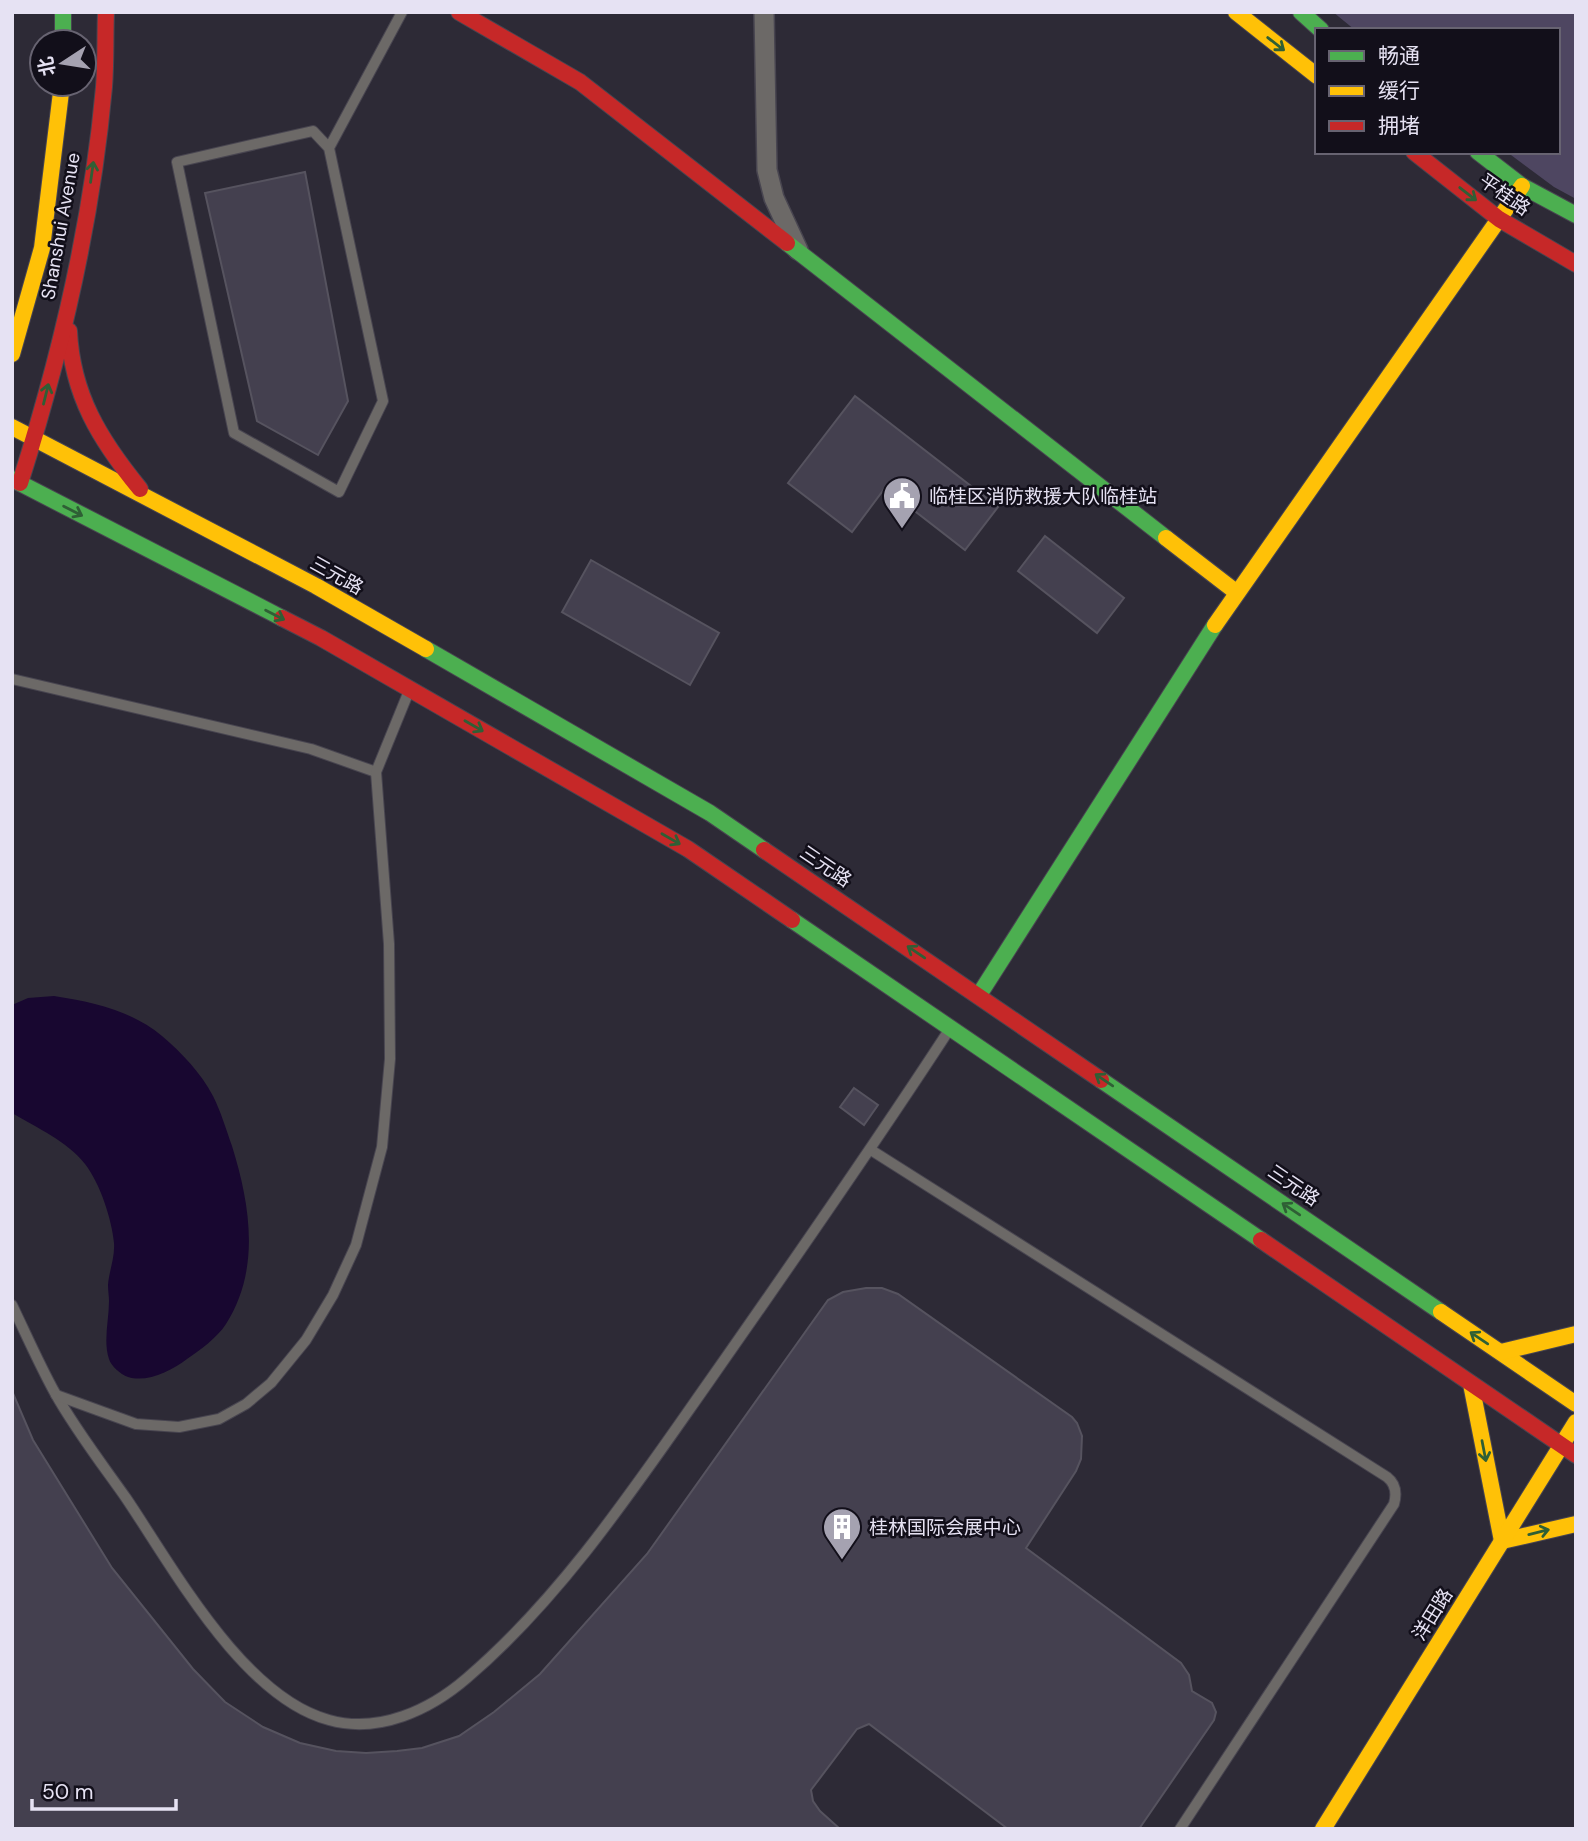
<svg xmlns="http://www.w3.org/2000/svg" width="1588" height="1841" font-family="'DM Sans','Noto Sans SC',sans-serif">
  <style>
    .green { fill: #4e4661 }
    .water { fill: #180730 }
    .building { fill: #44404f; stroke: #56535f; stroke-width: 2 }
    .lines { fill: none; stroke-linecap: round; stroke-linejoin: round }
    .lane-casing { stroke: #484550; stroke-width: 12 }
    .street-casing { stroke: #484550; stroke-width: 22 }
    .fast-casing { stroke: #484550; stroke-width: 18 }
    .slow-casing { stroke: #484550; stroke-width: 18 }
    .jam-casing { stroke: #484550; stroke-width: 18 }
    .lane { stroke: #6c6967; stroke-width: 10 }
    .street { stroke: #6c6967; stroke-width: 19 }
    .fast { stroke: #4caf50; stroke-width: 16 }
    .slow { stroke: #ffc107; stroke-width: 16 }
    .jam { stroke: #c62828; stroke-width: 16 }
    .oneway { stroke: #2f5f35 }
    .labels { text-anchor: middle; stroke-width: 5; stroke-linejoin: round; paint-order: stroke }
    .street-label { font-size: 19px; fill: #e6e2f3; stroke: #120f1a }
    .poi-label { font-size: 19px; fill: #e6e2f3; stroke: #120f1a; text-anchor: start }
  </style>
  <rect width="100%" height="100%" fill="#2d2a36"/>
  <polygon class="green" points="1333,12 1576,12 1576,199 1554,187 1507,152 1558,152 1558,30 1355,30"/>
  <path class="water" d="M54 996C92 1002 131 1010 162 1036 182 1053 201 1073 213 1096 221 1112 226 1129 232 1146 250 1204 261 1269 226 1324 217 1338 200 1350 187 1359 171 1371 147 1383 128 1377 120 1374 111 1366 109 1359 103 1341 109 1320 109 1301 109 1296 108 1291 108 1285 109 1271 115 1258 114 1243 112 1220 100 1183 85 1164 67 1141 37 1128 12 1113V1005L28 998Z"/>
  <g class="building">
    <polygon points="305,172 348,401 318,455 257,421 205,193"/>
    <polygon points="855,396 998,507 965,550 885,488 852,532 788,483"/>
    <polygon points="1045,536 1124,598 1097,633 1018,571"/>
    <polygon points="591,560 719,633 690,685 562,612"/>
    <polygon points="854,1088 878,1105 864,1125 840,1107"/>
    <polygon points="866,1288 882,1288 898,1294 1072,1417 1077,1423 1082,1436 1081,1459 1076,1471 1026,1548 1181,1663 1189,1675 1192,1691 1212,1703 1216,1712 1214,1720 1139,1829 1008,1829 869,1724 857,1729 811,1790 813,1801 820,1811 840,1829 12,1829 12,1391 33,1440 112,1568 193,1669 225,1702 263,1727 300,1743 336,1751 366,1753 397,1751 422,1748 459,1736 494,1712 540,1674 647,1554 828,1300 843,1292"/>
  </g>
  <g class="lines">
    <defs>
      <g id="lane">
        <polyline points="329,148 383,401 339,492 234,433 177,162 313,131 329,148 402,12"/>
        <polyline points="12,679 311,749 376,772"/>
        <path d="M871 1150 1387 1477C1396 1484 1397 1493 1394 1504L1180 1829"/>
        <path d="M12 1305C26 1334 39 1364 55 1393 75 1429 102 1464 126 1498 174 1569 243 1697 329 1720 379 1734 430 1710 467 1678 562 1597 637 1484 708 1383 790 1266 871 1150 949 1030"/>
        <polyline points="56,1395 136,1424 179,1427 219,1419 246,1404 271,1383 306,1340 333,1295 356,1245 382,1147 390,1059 389,944 376,772 409,691"/>
      </g>
      <polyline id="street" points="764,12 767,170 774,198 798,250"/>
      <g id="fast">
        <polyline points="63,12 63,42"/>
        <polyline points="1301,12 1321,30"/>
        <polyline points="1478,152 1522,186 1576,215"/>
        <polyline points="787,243 1166,538"/>
        <polyline points="12,479 282,618"/>
        <polyline points="426,649 710,813 764,850"/>
        <polyline points="792,920 1261,1240"/>
        <polyline points="979,995 1215,625"/>
        <polyline points="1101,1080 1441,1312"/>
      </g>
      <g id="slow">
        <polyline points="1236,12 1317,76"/>
        <polyline points="12,354 42,248 62,84"/>
        <polyline points="12,427 316,586 426,649"/>
        <polyline points="1166,538 1236,592"/>
        <polyline points="1215,625 1522,186"/>
        <polyline points="1441,1312 1576,1404"/>
        <polyline points="1501,1352 1576,1334"/>
        <polyline points="1471,1384 1502,1541 1576,1524"/>
        <polyline points="1323,1829 1576,1422"/>
      </g>
      <g id="jam">
        <polyline points="459,12 580,82 787,243"/>
        <polyline points="1414,152 1499,219 1576,264"/>
        <path d="M69 331C72 395 100 440 140 489"/>
        <path d="M20 483C61 354 92 222 104 87 106 62 105 37 106 12"/>
        <polyline points="282,618 321,638 688,849 792,920"/>
        <polyline points="764,850 1101,1080"/>
        <polyline points="1261,1240 1576,1455"/>
      </g>
    </defs>
    <use href="#lane" class="lane-casing"/>
    <use href="#street" class="street-casing"/>
    <use href="#fast" class="fast-casing"/>
    <use href="#slow" class="slow-casing"/>
    <use href="#jam" class="jam-casing"/>
    <use href="#lane" class="lane"/>
    <use href="#street" class="street"/>
    <use href="#fast" class="fast"/>
    <use href="#slow" class="slow"/>
    <use href="#jam" class="jam"/>
  </g>
  <defs><path id="oneway-shaft" d="M-6 0H5M1.5-3L5.5 0L1.5 3" fill="none" stroke-width="1.6" stroke-linecap="round" stroke-linejoin="round" transform="scale(1.75)"/></defs>
  <g class="oneway">
    <use href="#oneway-shaft" transform="translate(1276 44) rotate(38)"/>
    <use href="#oneway-shaft" transform="translate(92 172) rotate(-82)"/>
    <use href="#oneway-shaft" transform="translate(1468 194) rotate(38)"/>
    <use href="#oneway-shaft" transform="translate(46 394) rotate(-76)"/>
    <use href="#oneway-shaft" transform="translate(73 511) rotate(27)"/>
    <use href="#oneway-shaft" transform="translate(275 615) rotate(27)"/>
    <use href="#oneway-shaft" transform="translate(474 726) rotate(30)"/>
    <use href="#oneway-shaft" transform="translate(671 839) rotate(30)"/>
    <use href="#oneway-shaft" transform="translate(916 952) rotate(-146)"/>
    <use href="#oneway-shaft" transform="translate(1104 1080) rotate(-146)"/>
    <use href="#oneway-shaft" transform="translate(1291 1209) rotate(-146)"/>
    <use href="#oneway-shaft" transform="translate(1479 1338) rotate(-146)"/>
    <use href="#oneway-shaft" transform="translate(1484 1451) rotate(79)"/>
    <use href="#oneway-shaft" transform="translate(1539 1532) rotate(-14)"/>
  </g>
  <defs>
    <symbol id="civic-pin" viewBox="-11 -11 22 30"><path d="M0 17L-7.5 6A9.5 9.5 0 1 1 7.5 6Z" fill="#a5a2b1" stroke="#120f1a"/><path d="M-.6-6.5H3V-4.5H.6V-3L4-1V1h2V6H-6V1h2V-1L-.6-3ZM-1.2 2.5V6h2.4V2.5Z" fill="#fff"/></symbol>
    <symbol id="building-pin" viewBox="-11 -11 22 30"><path d="M0 17L-7.5 6A9.5 9.5 0 1 1 7.5 6Z" fill="#a5a2b1" stroke="#120f1a"/><path d="M-4-6H4V6H1V3H-1V6H-4ZM-2.5-4.3h1.7v1.8h-1.7ZM.8-4.3h1.7v1.8H.8ZM-2.5-1h1.7V.8h-1.7ZM.8-1h1.7V.8H.8Z" fill="#fff"/></symbol>
  </defs>
  <g fill-rule="evenodd">
    <use href="#civic-pin" x="880" y="474" width="44" height="60"/>
    <use href="#building-pin" x="820" y="1505" width="44" height="60"/>
  </g>
  <g class="labels">
    <g class="street-label">
      <text transform="translate(1505 194) rotate(35)" y="7">平桂路</text>
      <text transform="translate(60 226) rotate(-80)" y="7">Shanshui Avenue</text>
      <text transform="translate(337 575) rotate(29)" y="7">三元路</text>
      <text transform="translate(826 866) rotate(34)" y="7">三元路</text>
      <text transform="translate(1294 1185) rotate(34)" y="7">三元路</text>
      <text transform="translate(1432 1614) rotate(-58)" y="7">洋田路</text>
    </g>
    <g class="poi-label">
      <text x="929" y="503">临桂区消防救援大队临桂站</text>
      <text x="869" y="1534">桂林国际会展中心</text>
    </g>
  </g>
  <rect width="1588" height="1841" fill="none" stroke="#e6e2f3" stroke-width="28"/>
  <rect x="1315" y="28" width="245" height="126" fill="#120f1a" stroke="#676371" stroke-width="2"/>
  <rect x="1329" y="51" width="35" height="10" fill="#4caf50" stroke="#676371" stroke-width="2"/>
  <text x="1378" y="63" font-size="21" fill="#e6e2f3">畅通</text>
  <rect x="1329" y="86" width="35" height="10" fill="#ffc107" stroke="#676371" stroke-width="2"/>
  <text x="1378" y="98" font-size="21" fill="#e6e2f3">缓行</text>
  <rect x="1329" y="121" width="35" height="10" fill="#c62828" stroke="#676371" stroke-width="2"/>
  <text x="1378" y="133" font-size="21" fill="#e6e2f3">拥堵</text>
  <g transform="translate(63 63) rotate(258)"><circle r="33" fill="#120f1a" stroke="#676371" stroke-width="2"/>
  <path d="M0-5L12 26L0 18L-12 26Z" fill="#a5a2b1"/>
  <text y="-10" font-size="19" font-weight="bold" text-anchor="middle" fill="#e6e2f3">北</text>
  </g>
  <path d="M32 1799v10h144v-10" fill="none" stroke="#e6e2f3" stroke-width="3.5"/>
  <text x="42" y="1799" font-size="21" fill="#e6e2f3" stroke="#120f1a" stroke-width="5" paint-order="stroke">50 m</text>
</svg>
